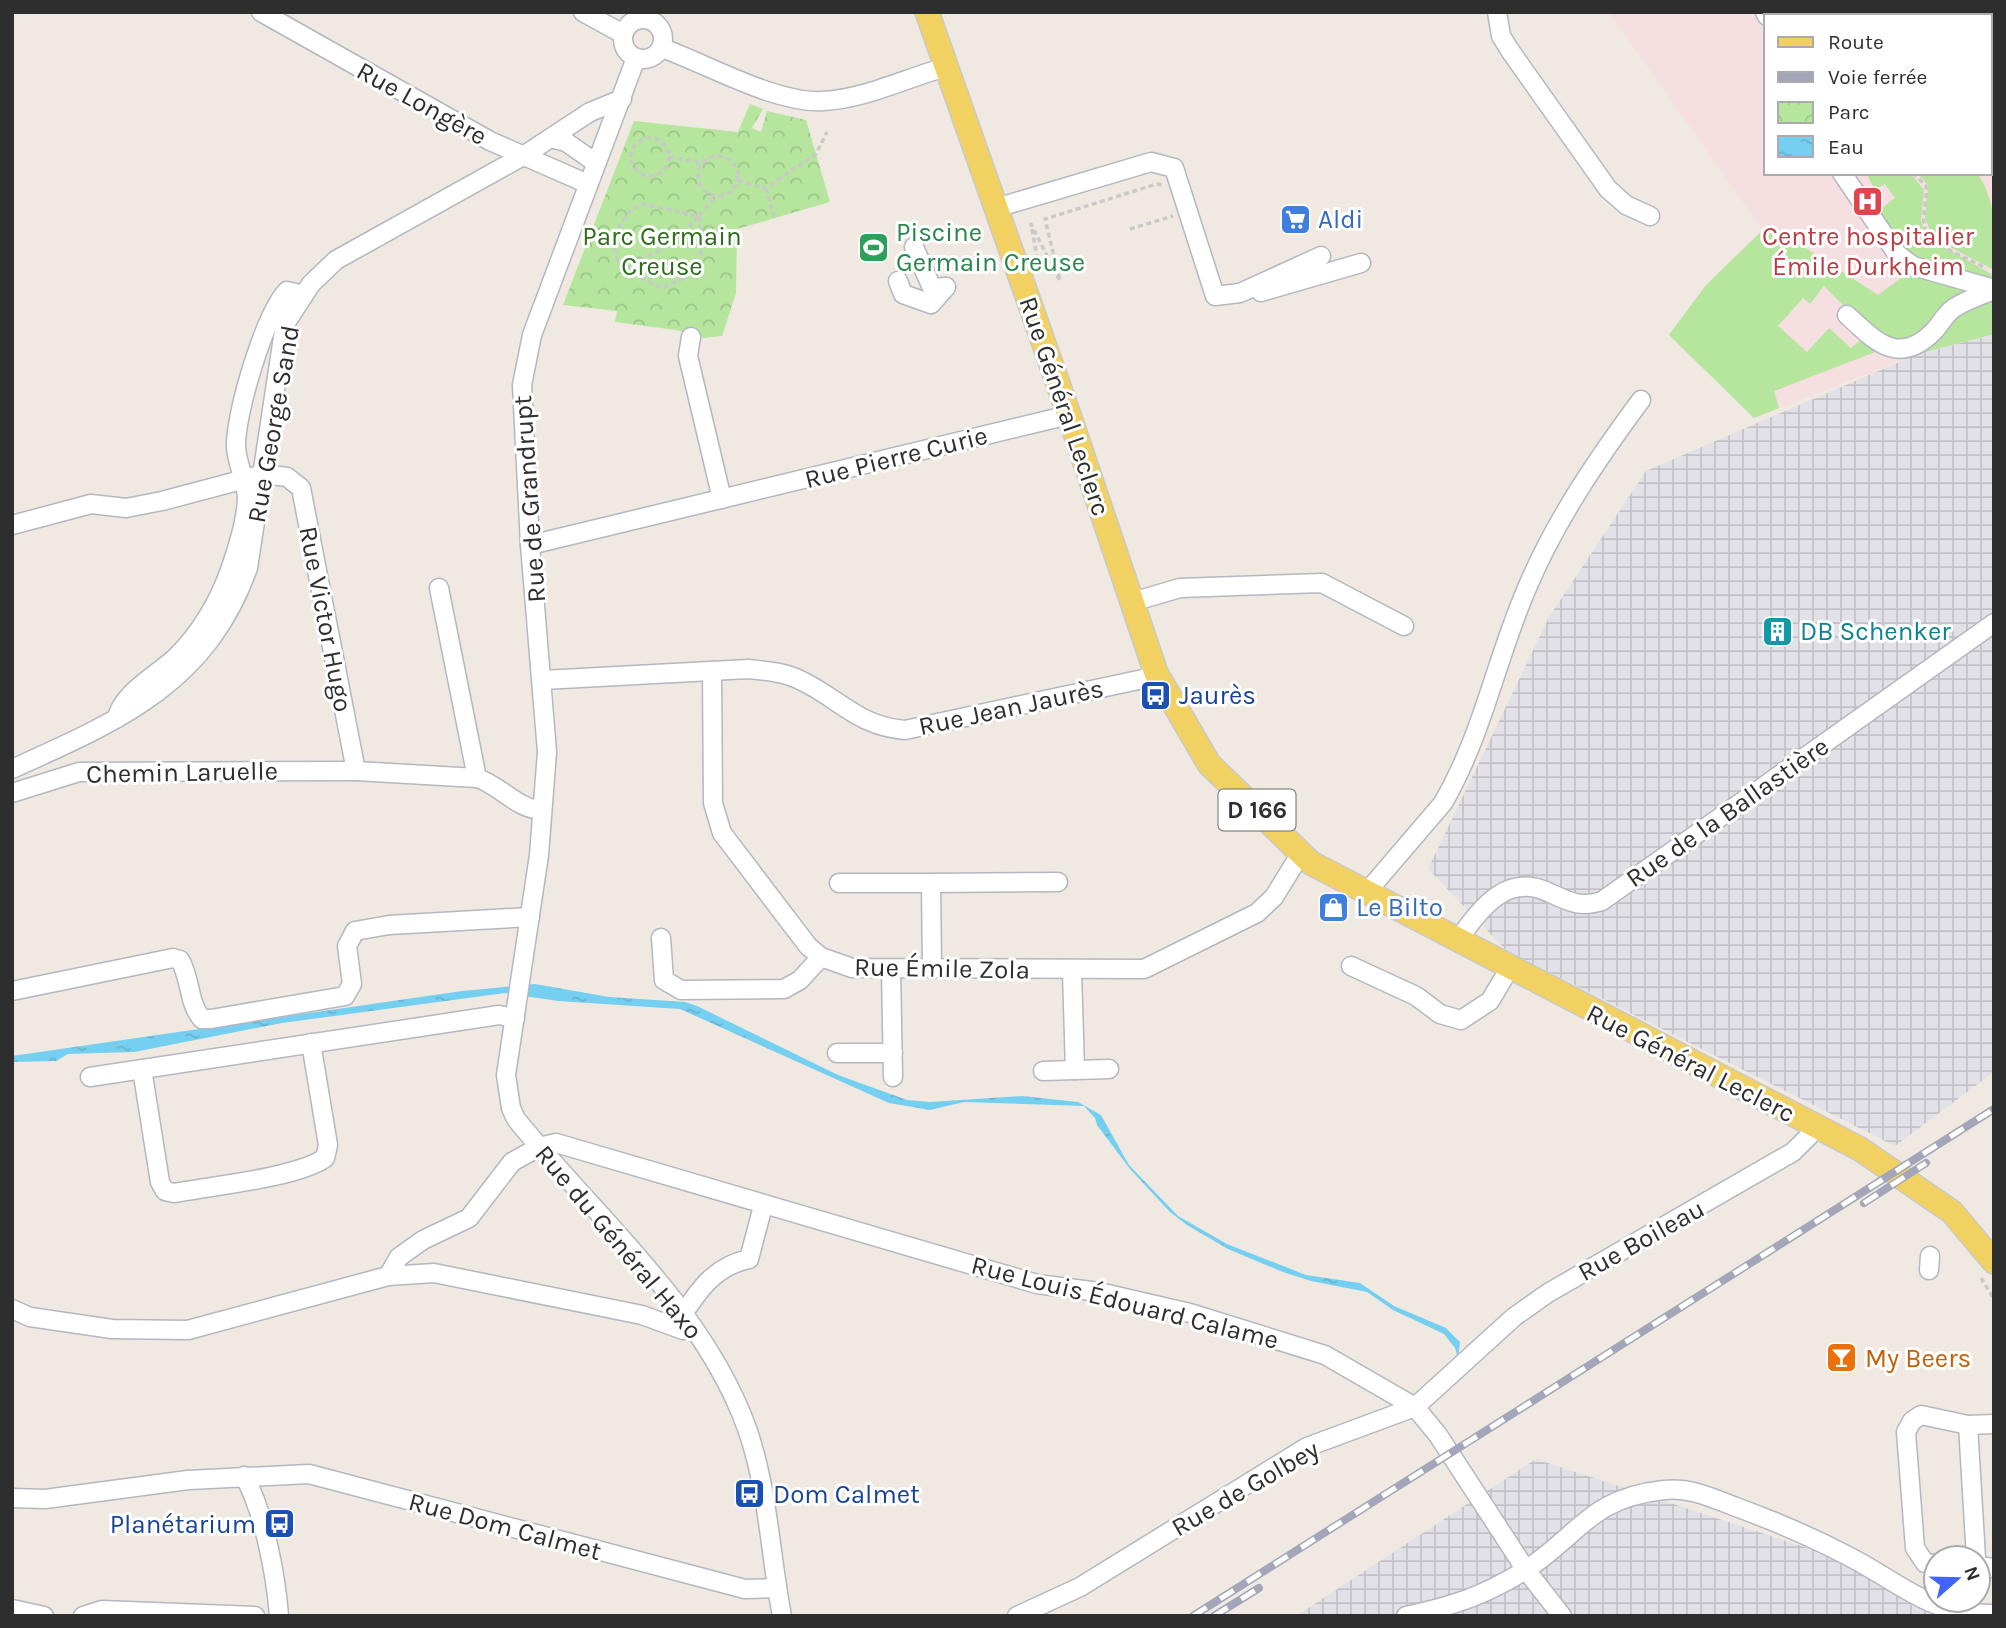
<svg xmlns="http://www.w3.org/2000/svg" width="2006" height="1628" font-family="Karla,sans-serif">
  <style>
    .industrial { fill: url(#industrial-grid) }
    .medical { fill: #f5dfe0; fill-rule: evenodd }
    .grass { fill: #b6e59e }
    .park { fill: url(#park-crowns) }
    .water { fill: url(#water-ripples) }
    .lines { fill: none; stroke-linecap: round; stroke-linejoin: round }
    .minor-casing { stroke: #b4b7c1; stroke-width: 21 }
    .major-casing { stroke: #c9c9c9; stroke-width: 26 }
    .path { stroke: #c9c9c9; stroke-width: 3.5; stroke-dasharray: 5 3.5; stroke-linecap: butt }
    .minor { stroke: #fff; stroke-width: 18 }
    .major { stroke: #f2d163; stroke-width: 23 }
    .rail-casing { stroke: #a3a6b8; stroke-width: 8 }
    .rail { stroke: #fff; stroke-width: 5; stroke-dasharray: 16; stroke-linecap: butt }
    .labels { text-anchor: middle; stroke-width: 6; stroke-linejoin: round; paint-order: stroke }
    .shield { fill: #fff; stroke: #6d6d6d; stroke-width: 2 }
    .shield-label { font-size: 24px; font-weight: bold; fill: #2e2e2e }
    .street-label { font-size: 26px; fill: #2e2e2e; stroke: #fff }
    .shop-label { font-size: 26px; fill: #366cbe; stroke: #fff; text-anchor: start }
    .leisure-label { font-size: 26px; fill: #27864d; stroke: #fff; text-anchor: start }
    .park-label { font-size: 26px; fill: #2c6e1b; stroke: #fff }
    .health-label { font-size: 26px; fill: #be3a42; stroke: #fff }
    .culture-label { font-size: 26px; fill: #0d838f; stroke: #fff; text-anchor: start }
    .transit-label { font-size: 26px; fill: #164399; stroke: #fff; text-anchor: start }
    .food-label { font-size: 26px; fill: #c56008; stroke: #fff; text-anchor: start }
  </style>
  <defs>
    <pattern id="industrial-grid" width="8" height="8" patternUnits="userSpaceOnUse" patternTransform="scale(1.75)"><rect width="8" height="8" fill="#e3e1e8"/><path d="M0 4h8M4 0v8" fill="none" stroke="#c3c1c7"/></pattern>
    <pattern id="park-crowns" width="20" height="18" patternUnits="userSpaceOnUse" patternTransform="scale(1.75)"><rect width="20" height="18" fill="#b6e59e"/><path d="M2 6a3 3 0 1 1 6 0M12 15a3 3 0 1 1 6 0" fill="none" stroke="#9dc588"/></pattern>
    <pattern id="water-ripples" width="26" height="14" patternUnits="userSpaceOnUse" patternTransform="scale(1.75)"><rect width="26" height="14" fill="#75cff0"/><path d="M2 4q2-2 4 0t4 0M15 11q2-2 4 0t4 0" fill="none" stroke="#66b2ce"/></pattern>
  </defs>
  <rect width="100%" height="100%" fill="#efe9e1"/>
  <g class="industrial">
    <polygon points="1994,334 1994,1072 1895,1146 1507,951 1428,869 1549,617 1646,471 1918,354"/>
    <polygon points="1536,1459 1936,1590 1936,1600 1966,1600 1994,1609 1994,1616 1296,1616"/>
  </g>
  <path class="medical" d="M1609 12H1994V334L1918 354 1754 418 1669 335 1706 285 1762 229ZM1766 16H1990V173H1766Z"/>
  <g class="grass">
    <polygon points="1866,173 1910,173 1924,190 1921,220 1926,237 1986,271 1994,276 1994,283 1909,256 1876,212 1895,198 1885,184 1875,190"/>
    <path d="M1917 173H1977C1998 203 1994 235 1994 270L1933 238 1925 218 1928 185Z"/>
    <path d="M1769 224 1878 295 1902 277 1897 265 1970 288 1972 294 1945 303C1936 329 1919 335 1895 343L1867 329 1824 286 1810 304 1803 298 1778 326 1807 352 1829 328 1851 348 1862 339 1878 351 1774 391 1779 408 1754 418 1669 335 1706 285Z"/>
    <polygon points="1994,297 1994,334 1918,354 1916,349 1957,310"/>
  </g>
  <polygon class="park" points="750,104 763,109 752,128 761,132 767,111 806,120 830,202 737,229 736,293 722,336 704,338 676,330 615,322 617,311 563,305 634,121 738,132"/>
  <polygon class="water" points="535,984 609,997 685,1002 697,1006 838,1075 907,1100 930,1102 1022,1096 1078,1102 1101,1115 1129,1165 1178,1216 1227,1244 1306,1275 1360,1283 1394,1306 1446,1328 1460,1342 1458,1358 1455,1348 1444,1334 1393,1310 1367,1292 1311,1281 1283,1272 1228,1249 1187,1225 1170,1212 1130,1169 1097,1125 1095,1118 1084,1106 964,1102 930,1110 889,1103 680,1009 558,1001 505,993 282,1023 134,1052 68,1054 56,1061 12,1062 12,1056 462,991"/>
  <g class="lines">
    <defs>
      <g id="minor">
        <polyline points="261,12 490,141 588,184"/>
        <polyline points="583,12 623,34"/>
        <polyline points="1497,12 1501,36 1511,52 1608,189 1626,205 1650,216"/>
        <polyline points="1765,12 1767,16"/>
        <polyline points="1964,12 1967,16"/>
        <circle cx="643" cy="39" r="20"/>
        <path d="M662 48C707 64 776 104 823 101 865 99 906 78 946 67"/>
        <path d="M636 58 532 335 522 385 530 545 547 752 539 855 506 1075 511 1108 516 1119C593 1214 693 1298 741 1413 768 1477 769 1549 782 1616"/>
        <polyline points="551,138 566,142 596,163"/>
        <polyline points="1842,173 1897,254 1913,266 1994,289"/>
        <polyline points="996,208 1151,162 1174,168 1215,296 1240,293 1321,256"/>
        <polyline points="914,247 932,288 946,287"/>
        <polyline points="898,281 903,294 931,304 946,287"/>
        <polyline points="1261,292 1361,263"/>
        <path d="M1847 315C1874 340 1898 367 1933 332 1940 325 1945 314 1954 308 1966 300 1981 295 1994 290"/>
        <polyline points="691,337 688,356 722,499"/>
        <path d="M12 525 91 504 126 508 162 501 264 474 287 477 301 488 356 771 477 778C500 785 518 810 542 810"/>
        <polyline points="530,545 1069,415"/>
        <polyline points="439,588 477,778"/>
        <polyline points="1132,602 1180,588 1322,583 1404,626"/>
        <polyline points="712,671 713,803 722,833 808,946 821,957 852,968 1144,969 1257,913 1274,897 1301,853"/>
        <path d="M543 680 748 669C767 671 785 672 802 681 841 700 858 726 905 730L1143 679 1156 673"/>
        <path d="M117 718C122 693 157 675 175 658 200 634 220 600 231 567 238 547 246 521 247 499 247 482 237 465 236 447 235 414 265 314 287 291L304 295"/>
        <path d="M12 769C118 721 206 685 248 568L285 324 311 284 336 260 523 156 590 112 622 99"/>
        <polyline points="12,793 79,772 356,771"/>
        <polyline points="839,883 931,883"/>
        <path d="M1366 893 1443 803C1483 734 1496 659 1527 588 1555 521 1598 458 1641 400"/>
        <polyline points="661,938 664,980 681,990 784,989 800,980 821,957"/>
        <path d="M1457 941C1480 910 1506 871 1550 893 1570 902 1580 908 1602 901L1994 623"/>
        <polyline points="1351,966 1416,996 1440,1014 1461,1020 1490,1001 1509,969"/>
        <polyline points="891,969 893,1077"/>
        <polyline points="932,969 931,883 1058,882"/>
        <polyline points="1072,971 1075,1070 1109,1069"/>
        <path d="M12 991 173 958 180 960C191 979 188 1003 202 1019H211L345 996 352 984 347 946 355 931 389 925 530 917"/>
        <polyline points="837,1053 893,1053"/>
        <path d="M142 1069 160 1182 165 1191 174 1193C211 1186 296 1178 325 1158L328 1145 311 1043"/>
        <polyline points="1043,1071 1075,1070"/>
        <polyline points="90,1077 499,1015 515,1018"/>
        <polyline points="1929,1270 1930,1256"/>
        <polyline points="388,1276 399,1257 423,1240 469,1218 512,1162 539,1147 556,1143 1037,1284 1099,1292 1190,1313 1325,1355 1415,1407 1438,1435 1526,1570 1562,1616"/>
        <polyline points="12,1309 30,1317 112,1329 188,1330 388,1276 434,1273 642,1315 683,1330 692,1327"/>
        <path d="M683 1314C701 1287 716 1266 749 1259L763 1206"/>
        <polyline points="1968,1425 1976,1558"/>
        <path d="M244 1476C264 1511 276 1576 279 1616"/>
        <polyline points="12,1498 45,1499 188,1480 309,1474 745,1589 777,1588"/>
        <polyline points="1936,1564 1925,1563 1915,1548 1906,1432 1912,1421 1921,1415 1968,1425 1994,1424"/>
        <polyline points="1978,1566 1994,1568"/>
        <polyline points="12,1609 44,1616"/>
        <polyline points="83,1616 102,1610 255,1616"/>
        <polyline points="1017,1616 1080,1587 1307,1447 1415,1407 1514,1317 1548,1293 1793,1152 1809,1136 1813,1126"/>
        <path d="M1406 1616C1452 1606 1484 1596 1524 1571 1579 1536 1589 1498 1664 1490 1690 1487 1712 1498 1736 1507 1774 1521 1812 1537 1848 1556 1903 1584 1928 1615 1994 1614"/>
      </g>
      <polyline id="major" points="927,12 1069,415 1156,673 1209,764 1311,863 1860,1149 1952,1212 1994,1262"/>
    </defs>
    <use href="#minor" class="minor-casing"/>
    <use href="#major" class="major-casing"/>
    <g class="path">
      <circle cx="650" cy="157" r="19"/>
      <circle cx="718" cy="176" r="20"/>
      <polyline points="669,157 703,163"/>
      <path d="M1913 173 1926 186C1928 207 1916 224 1933 242L1984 267"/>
      <polyline points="738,181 766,188 816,154 827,132"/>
      <polyline points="766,188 774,218"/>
      <path d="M699 216C703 259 706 271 661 288L619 265 615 249 620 225 631 210 643 204 699 216 715 196"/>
      <polyline points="1130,229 1173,216"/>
      <polyline points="1035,258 1037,257 1031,224 1060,281 1045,219 1157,184 1163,185"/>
      <path d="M625 268C653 254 678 243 697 217"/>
      <polyline points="1981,1278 1994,1299"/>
    </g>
    <use href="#minor" class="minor"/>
    <use href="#major" class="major"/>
    <defs>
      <g id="rail">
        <polyline points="1864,1203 1926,1163"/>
        <polyline points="1193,1616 1994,1109"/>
        <polyline points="1214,1616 1259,1588"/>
      </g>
    </defs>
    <use href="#rail" class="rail-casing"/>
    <use href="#rail" class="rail"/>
  </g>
  <defs>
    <symbol id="hospital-square" viewBox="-11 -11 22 22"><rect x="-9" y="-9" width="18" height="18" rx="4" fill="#e0444e" stroke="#fff"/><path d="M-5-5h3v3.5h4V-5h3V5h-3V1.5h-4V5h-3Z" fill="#fff"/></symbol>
    <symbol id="supermarket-square" viewBox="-11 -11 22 22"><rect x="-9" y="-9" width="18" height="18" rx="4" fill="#3f7fe0" stroke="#fff"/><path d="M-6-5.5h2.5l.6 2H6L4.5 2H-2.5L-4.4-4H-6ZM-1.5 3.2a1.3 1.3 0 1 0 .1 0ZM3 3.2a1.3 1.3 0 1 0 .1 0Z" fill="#fff"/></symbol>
    <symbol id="stadium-square" viewBox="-11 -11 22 22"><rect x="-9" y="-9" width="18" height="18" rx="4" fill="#2e9e5b" stroke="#fff"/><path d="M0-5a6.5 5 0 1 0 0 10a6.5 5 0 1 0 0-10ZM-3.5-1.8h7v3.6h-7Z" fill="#fff"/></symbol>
    <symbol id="building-square" viewBox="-11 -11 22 22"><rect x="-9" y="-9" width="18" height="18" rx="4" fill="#0f9aa8" stroke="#fff"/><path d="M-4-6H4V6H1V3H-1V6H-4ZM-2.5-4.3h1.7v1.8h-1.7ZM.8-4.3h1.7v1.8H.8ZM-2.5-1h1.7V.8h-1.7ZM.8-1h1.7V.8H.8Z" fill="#fff"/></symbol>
    <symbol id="bus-square" viewBox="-11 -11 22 22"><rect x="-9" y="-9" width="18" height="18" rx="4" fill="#1a4fb4" stroke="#fff"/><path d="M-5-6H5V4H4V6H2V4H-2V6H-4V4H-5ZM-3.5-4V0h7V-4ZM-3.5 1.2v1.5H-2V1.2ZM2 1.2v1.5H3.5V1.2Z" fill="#fff"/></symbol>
    <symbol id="shop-square" viewBox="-11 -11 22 22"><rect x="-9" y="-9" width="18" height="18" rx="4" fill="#3f7fe0" stroke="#fff"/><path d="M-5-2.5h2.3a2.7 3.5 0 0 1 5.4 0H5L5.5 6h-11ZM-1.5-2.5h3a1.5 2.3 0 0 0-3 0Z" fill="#fff"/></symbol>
    <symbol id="bar-square" viewBox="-11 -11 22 22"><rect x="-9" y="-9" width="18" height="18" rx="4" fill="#e8710a" stroke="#fff"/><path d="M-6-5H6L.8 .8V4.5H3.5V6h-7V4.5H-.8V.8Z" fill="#fff"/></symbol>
  </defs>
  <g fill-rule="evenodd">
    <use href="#hospital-square" x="1850" y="184" width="35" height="35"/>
    <use href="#supermarket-square" x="1278" y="202" width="35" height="35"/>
    <use href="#stadium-square" x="856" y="230" width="35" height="35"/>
    <use href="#building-square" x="1760" y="614" width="35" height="35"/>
    <use href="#bus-square" x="1138" y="678" width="35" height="35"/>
    <use href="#shop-square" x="1316" y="890" width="35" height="35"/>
    <use href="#bar-square" x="1824" y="1340" width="35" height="35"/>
    <use href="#bus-square" x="732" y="1476" width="35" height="35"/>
    <use href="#bus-square" x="262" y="1506" width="35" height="35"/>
  </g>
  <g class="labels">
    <rect class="shield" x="1218.5" y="789.5" width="77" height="41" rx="5"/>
    <g class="shield-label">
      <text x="1257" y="818">D 166</text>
    </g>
    <g class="street-label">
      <text transform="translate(422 103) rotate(29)" y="9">Rue Longère</text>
      <text transform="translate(1065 406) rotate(71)" y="9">Rue Général Leclerc</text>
      <text transform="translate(273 424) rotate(-80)" y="9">Rue George Sand</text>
      <text transform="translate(896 457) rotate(-14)" y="9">Rue Pierre Curie</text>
      <text transform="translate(529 499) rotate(-94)" y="9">Rue de Grandrupt</text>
      <text transform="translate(326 619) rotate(79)" y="9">Rue Victor Hugo</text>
      <text transform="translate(1011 707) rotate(-12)" y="9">Rue Jean Jaurès</text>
      <text transform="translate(182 772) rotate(-1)" y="9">Chemin Laruelle</text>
      <text transform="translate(1727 812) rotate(-35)" y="9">Rue de la Ballastière</text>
      <text transform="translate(942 968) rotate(1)" y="9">Rue Émile Zola</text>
      <text transform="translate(1691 1063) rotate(27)" y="9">Rue Général Leclerc</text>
      <text transform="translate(1641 1240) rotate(-29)" y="9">Rue Boileau</text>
      <text transform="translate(619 1242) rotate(50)" y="9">Rue du Général Haxo</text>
      <text transform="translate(1125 1302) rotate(14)" y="9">Rue Louis Édouard Calame</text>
      <text transform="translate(1245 1488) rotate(-30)" y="9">Rue de Golbey</text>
      <text transform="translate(505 1526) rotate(15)" y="9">Rue Dom Calmet</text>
    </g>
    <g class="shop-label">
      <text x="1318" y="228">Aldi</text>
      <text x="1356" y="916">Le Bilto</text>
    </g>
    <g class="leisure-label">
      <text x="896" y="241">Piscine<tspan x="896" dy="30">Germain Creuse</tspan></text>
    </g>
    <g class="park-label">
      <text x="662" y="245">Parc Germain<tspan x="662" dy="30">Creuse</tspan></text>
    </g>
    <g class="health-label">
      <text x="1868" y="245">Centre hospitalier<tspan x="1868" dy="30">Émile Durkheim</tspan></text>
    </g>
    <g class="culture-label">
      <text x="1800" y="640">DB Schenker</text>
    </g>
    <g class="transit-label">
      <text x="1179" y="704">Jaurès</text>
      <text x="773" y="1503">Dom Calmet</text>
      <text x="256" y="1533" text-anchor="end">Planétarium</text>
    </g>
    <g class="food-label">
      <text x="1865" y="1367">My Beers</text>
    </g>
  </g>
  <rect width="2006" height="1628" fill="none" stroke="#2e2e2e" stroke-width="28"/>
  <rect x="1764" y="14" width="228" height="161" fill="#ffffff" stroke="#ababab" stroke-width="2"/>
  <rect x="1778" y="37" width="35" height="10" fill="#f2d163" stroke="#ababab" stroke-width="2"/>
  <text x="1828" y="49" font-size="21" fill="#2e2e2e">Route</text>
  <rect x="1778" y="72" width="35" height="10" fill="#a3a6b8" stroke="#ababab" stroke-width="2"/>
  <text x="1828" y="84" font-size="21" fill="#2e2e2e">Voie ferrée</text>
  <rect x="1778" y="102" width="35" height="21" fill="url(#park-crowns)" stroke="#ababab" stroke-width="2"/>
  <text x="1828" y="119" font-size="21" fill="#2e2e2e">Parc</text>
  <rect x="1778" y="136" width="35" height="21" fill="url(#water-ripples)" stroke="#ababab" stroke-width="2"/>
  <text x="1828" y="154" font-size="21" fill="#2e2e2e">Eau</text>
  <g transform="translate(1957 1579) rotate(70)"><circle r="33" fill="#ffffff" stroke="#ababab" stroke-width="2"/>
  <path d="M0-5L12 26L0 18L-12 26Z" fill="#4264fb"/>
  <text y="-10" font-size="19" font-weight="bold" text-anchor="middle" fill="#2e2e2e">N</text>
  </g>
</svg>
